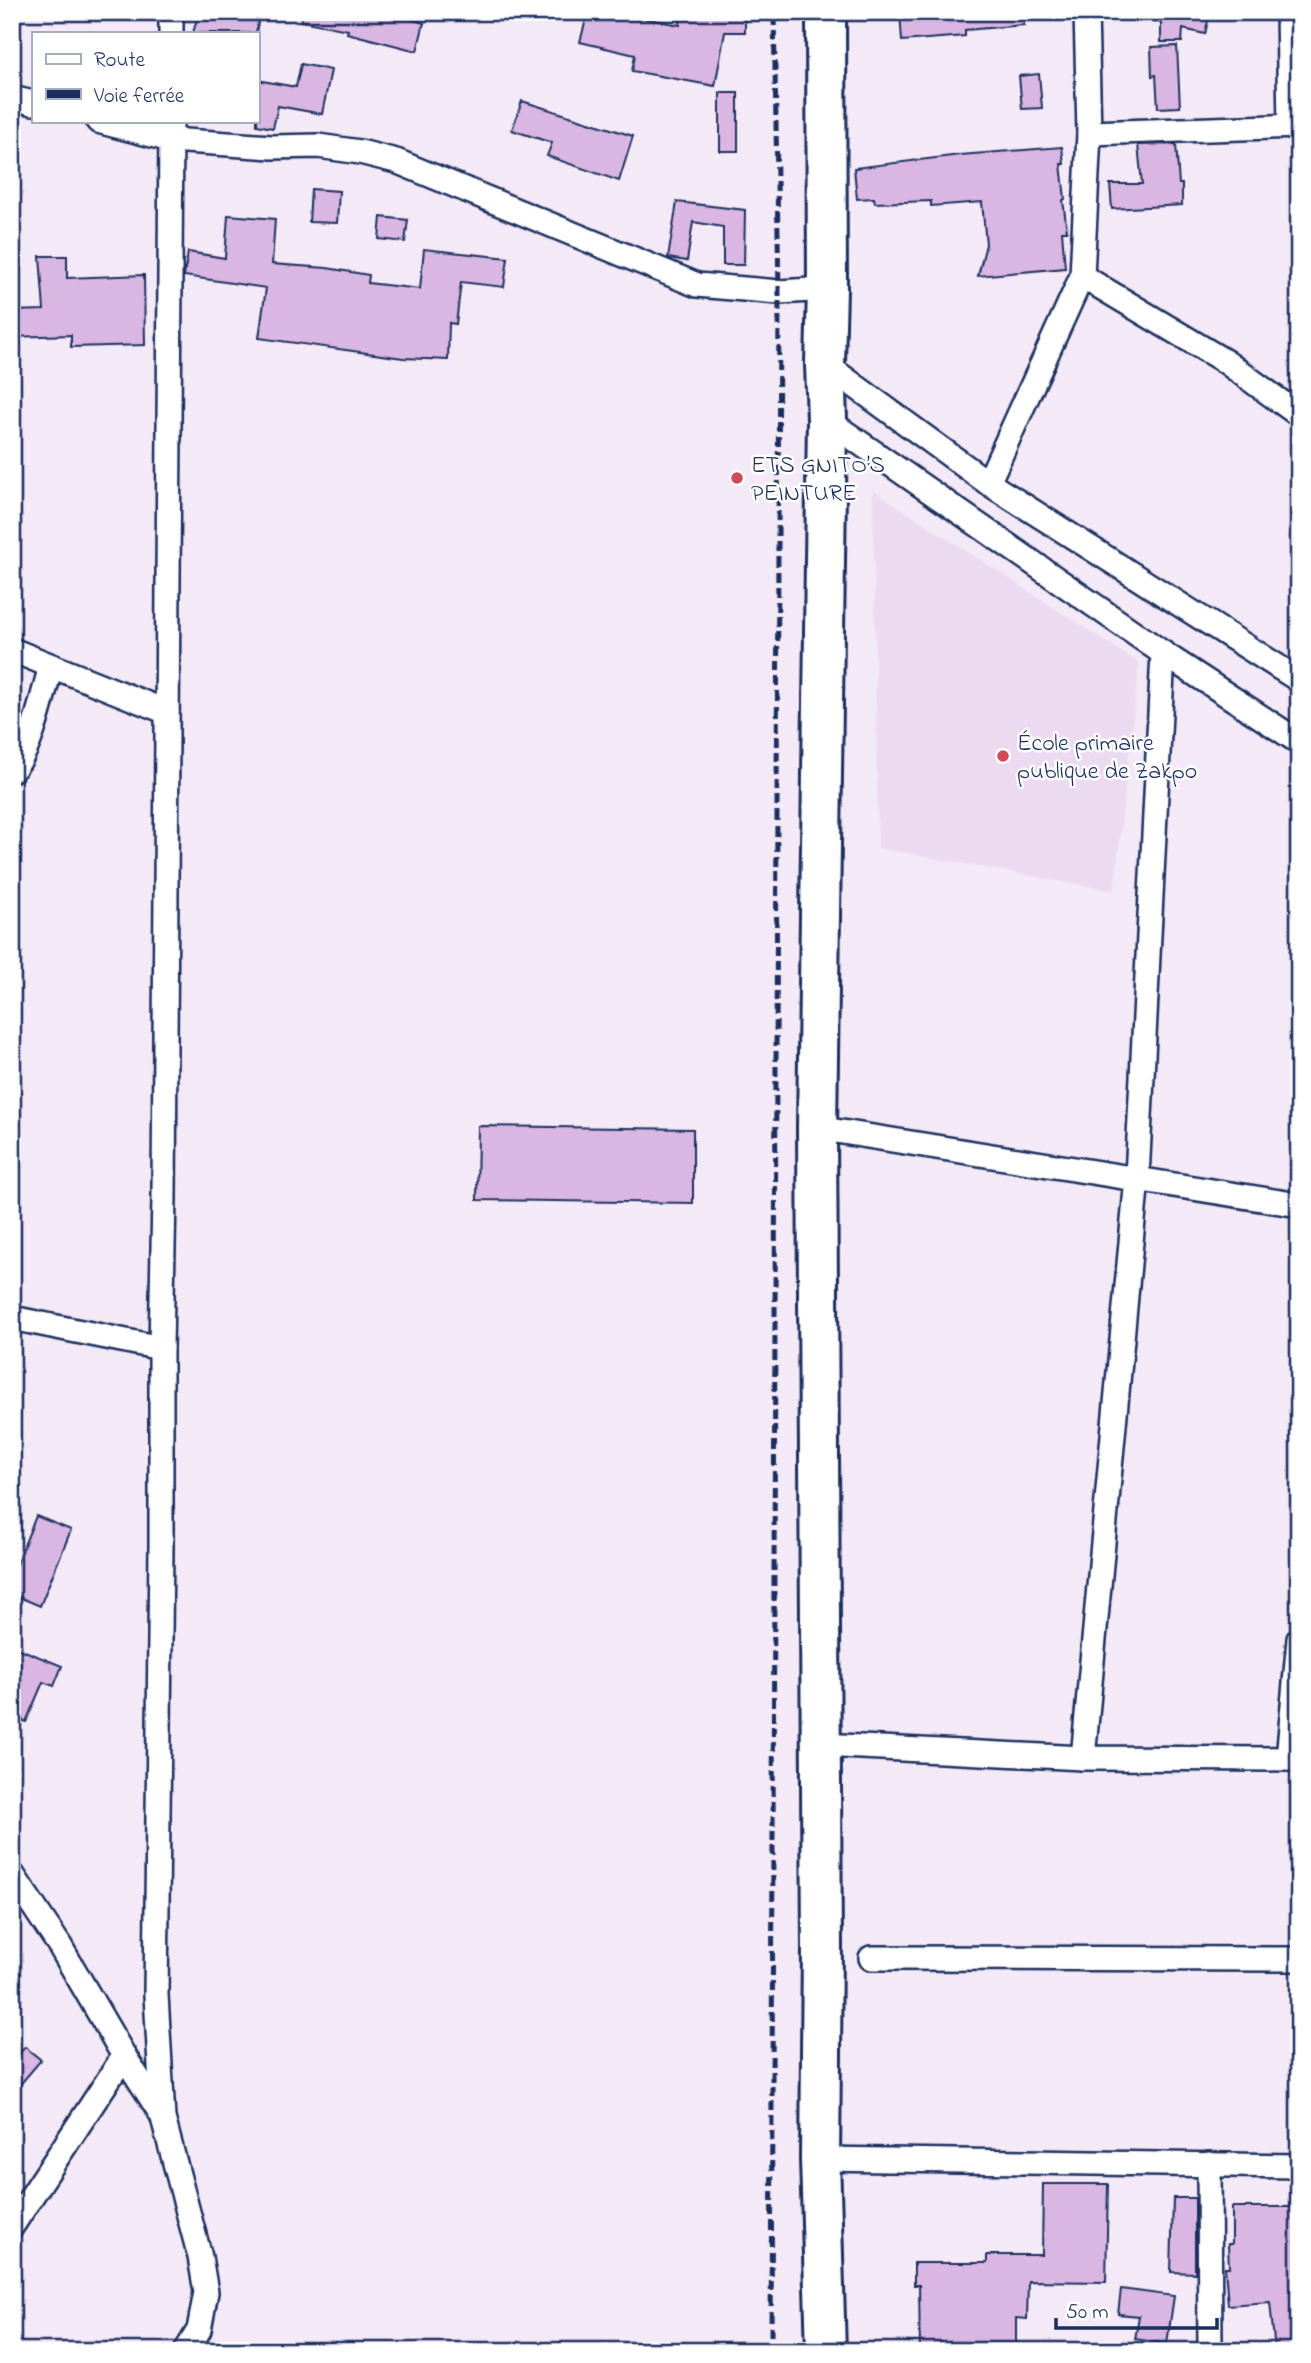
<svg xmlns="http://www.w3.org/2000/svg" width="1311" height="2363" font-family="'Indie Flower',sans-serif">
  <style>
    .built { fill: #ecdaf0 }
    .building { fill: #d9b7e2; stroke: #1b2f5e; stroke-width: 2 }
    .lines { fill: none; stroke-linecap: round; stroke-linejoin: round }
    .minor-casing { stroke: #1b2f5e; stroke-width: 28 }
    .trunk-casing { stroke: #1b2f5e; stroke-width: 44 }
    .minor { stroke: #fff; stroke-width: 23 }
    .trunk { stroke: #fff; stroke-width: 38 }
    .rail { stroke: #1b2f5e; stroke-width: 5; stroke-dasharray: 10 5; stroke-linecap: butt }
    .poi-dot { fill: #d1495b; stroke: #fff; stroke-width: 2.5 }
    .labels { text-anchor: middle; stroke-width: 5; stroke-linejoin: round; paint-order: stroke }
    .poi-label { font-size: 24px; fill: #1b2f5e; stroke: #fff; text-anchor: start }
  </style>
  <rect width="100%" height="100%" fill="#f4e9f6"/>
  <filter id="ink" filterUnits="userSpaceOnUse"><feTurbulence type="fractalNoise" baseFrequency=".0143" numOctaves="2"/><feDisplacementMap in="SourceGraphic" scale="14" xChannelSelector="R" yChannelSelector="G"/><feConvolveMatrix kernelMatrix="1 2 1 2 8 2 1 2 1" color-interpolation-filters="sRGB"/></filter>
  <g filter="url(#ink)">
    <polygon class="built" points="873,490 1139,663 1114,891 878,848"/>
    <g class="building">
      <polygon points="199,12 260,12 256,33 193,33"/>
      <polygon points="301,12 385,12 424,23 417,51 347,33 348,30 301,21"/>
      <polygon points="588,12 611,12 680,25 681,12 745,12 745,32 725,32 715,86 632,71 635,55 580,42"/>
      <polygon points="900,12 1024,12 1024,25 965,30 965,36 902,41"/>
      <polygon points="1142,12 1210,12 1205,34 1183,29 1182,42 1161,42 1161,23 1141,18"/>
      <polygon points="1177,46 1180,107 1158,108 1156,75 1152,76 1151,47"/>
      <polygon points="301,64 331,70 322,114 278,106 273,128 257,125 257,80 296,87"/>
      <polygon points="1039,74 1042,108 1022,109 1019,76"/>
      <rect x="720" y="93" width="18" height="58"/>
      <polygon points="522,101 633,136 619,181 547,156 552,143 512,130"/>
      <polygon points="1176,144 1179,184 1182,184 1182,205 1112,209 1110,184 1142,184 1138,145"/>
      <polygon points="1062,147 1064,164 1061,164 1065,199 1063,200 1067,231 1062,231 1065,268 978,276 986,244 982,202 931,206 931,201 875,203 874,198 857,199 854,168 960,155"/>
      <polygon points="311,189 339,191 337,223 309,222"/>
      <polygon points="677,202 745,210 744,265 723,265 723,227 693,222 687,261 668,258"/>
      <polygon points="228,215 275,219 272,264 327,268 369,275 368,283 420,289 424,249 508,258 504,287 461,282 456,324 449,323 448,360 403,358 259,338 266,288 184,276 188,252 225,258"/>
      <polygon points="381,217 408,220 405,242 379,239"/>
      <polygon points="40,256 67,256 67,278 144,275 145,345 71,347 71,335 12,337 12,311 44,310"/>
      <polygon points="478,1126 693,1129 693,1203 477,1200"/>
      <polygon points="36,1516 71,1530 40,1606 12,1594 12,1575"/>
      <polygon points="12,1646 62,1666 54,1686 43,1682 26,1722 12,1716"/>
      <polygon points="25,2047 41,2060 12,2094 12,2062"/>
      <polygon points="1043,2184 1108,2184 1106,2282 1028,2281 1027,2319 1016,2318 1016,2351 920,2351 919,2285 914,2285 914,2263 987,2263 987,2255 1042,2255"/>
      <polygon points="1173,2198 1195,2198 1195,2273 1171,2272"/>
      <polygon points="1232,2207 1299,2207 1299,2301 1297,2301 1298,2322 1296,2322 1298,2351 1275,2351 1270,2302 1228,2305 1225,2267 1229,2267 1228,2244 1232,2244"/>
      <polygon points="1121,2289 1174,2296 1167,2344 1135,2339 1139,2316 1118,2314"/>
    </g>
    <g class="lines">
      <defs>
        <g id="minor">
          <polyline points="1288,12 1290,127"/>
          <polyline points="171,33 171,12"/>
          <polyline points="12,98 33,103"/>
          <polyline points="98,121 171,140 272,147 318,146 360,152 396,161 697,285 779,292 827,289"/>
          <polyline points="171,121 164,1197 161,1348 161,1547 156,1995 163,2118 200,2257 206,2292 199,2330 186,2351"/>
          <polyline points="1089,133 1299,126"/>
          <polyline points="1082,276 1226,362 1299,415"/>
          <polyline points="825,364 988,483 1299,680"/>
          <polyline points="827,420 1163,653 1299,742"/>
          <polyline points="988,483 1082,276 1089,133 1086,12"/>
          <polyline points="12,650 167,712"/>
          <path d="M12 770C32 751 43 693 51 666"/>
          <polyline points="817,1128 1299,1205"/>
          <polyline points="12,1318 161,1348"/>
          <polyline points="821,1745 1083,1758 1299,1759"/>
          <polyline points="1083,1758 1137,1178 1163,653"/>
          <polyline points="1288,1759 1299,1639"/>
          <polyline points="12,1874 60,1946 124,2056 162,2115"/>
          <polyline points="871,1958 1299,1959"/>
          <polyline points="820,2159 1299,2166"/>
          <polyline points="1209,2164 1210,2351"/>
          <polyline points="12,2226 124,2056"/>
        </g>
        <polyline id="trunk" points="826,12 827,289 825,364 827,420 817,1128 822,1948 820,2159 826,2351"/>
      </defs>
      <use href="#minor" class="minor-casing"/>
      <use href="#trunk" class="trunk-casing"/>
      <use href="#minor" class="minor"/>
      <use href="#trunk" class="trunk"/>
      <polyline class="rail" points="771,2351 779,292 774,12"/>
    </g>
  </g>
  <g class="poi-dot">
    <circle cx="737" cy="478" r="7"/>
    <circle cx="1003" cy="756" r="7"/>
  </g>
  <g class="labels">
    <g class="poi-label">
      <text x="751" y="472">ETS GNITO’S<tspan x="751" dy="28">PEINTURE</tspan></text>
      <text x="1017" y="750">École primaire<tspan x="1017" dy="28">publique de Zakpo</tspan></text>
    </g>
  </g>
  <rect width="1311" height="2363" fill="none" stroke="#fff" stroke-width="42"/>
  <rect x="21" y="21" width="1269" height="2321" fill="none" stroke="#1b2f5e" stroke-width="2.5" filter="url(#ink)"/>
  <rect x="32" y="32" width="228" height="91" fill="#ffffff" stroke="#a4acbf" stroke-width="2"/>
  <rect x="46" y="54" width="35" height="10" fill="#ffffff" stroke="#a4acbf" stroke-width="2"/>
  <text x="94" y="66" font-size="21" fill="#1b2f5e">Route</text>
  <rect x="46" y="89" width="35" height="10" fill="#1b2f5e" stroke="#a4acbf" stroke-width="2"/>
  <text x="94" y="102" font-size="21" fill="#1b2f5e">Voie ferrée</text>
  <path d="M1056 2318v10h161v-10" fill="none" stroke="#1b2f5e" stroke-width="3.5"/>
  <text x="1066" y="2318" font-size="21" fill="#1b2f5e" stroke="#ffffff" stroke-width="5" paint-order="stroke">50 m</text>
</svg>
